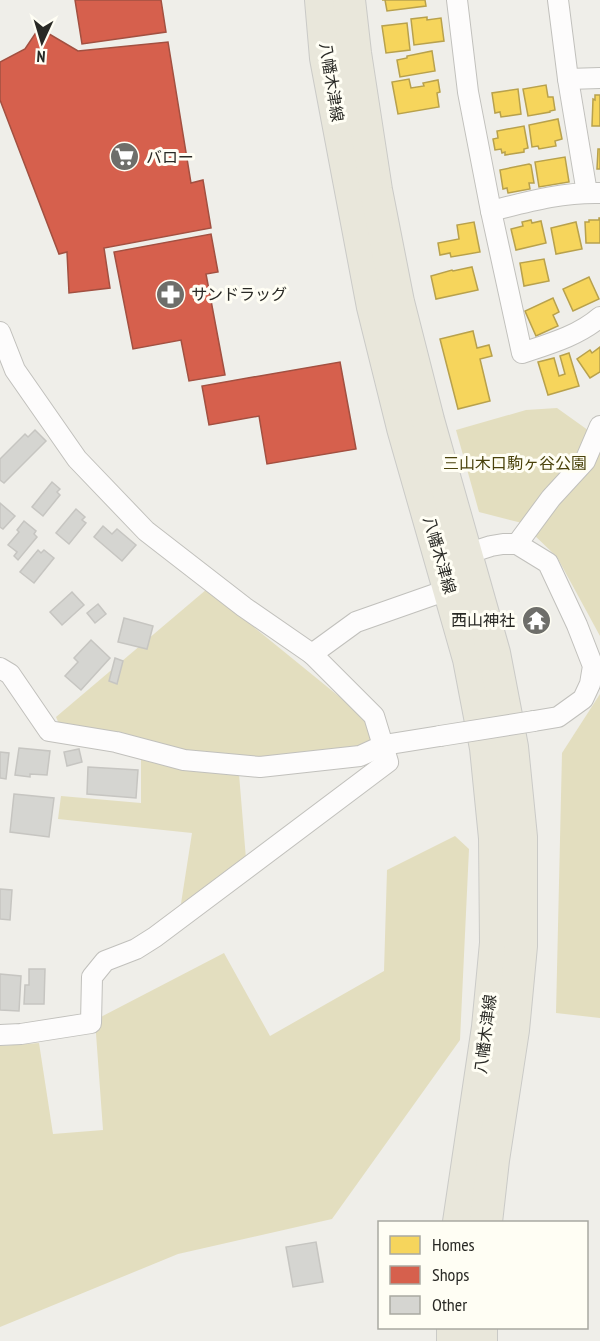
<svg xmlns="http://www.w3.org/2000/svg" width="600" height="1341" font-family="'PT Sans Narrow','Noto Sans JP',sans-serif">
  <style>
    .green { fill: #e3debf }
    .homes { fill: #f6d55c; stroke: #b8a14c; stroke-width: 1.5 }
    .shops { fill: #d6604d; stroke: #a25041; stroke-width: 1.5 }
    .building { fill: #d5d5d1; stroke: #c6c5c1; stroke-width: 1.5 }
    .lines { fill: none; stroke-linecap: round; stroke-linejoin: round }
    .street-casing { stroke: #c1c0bc; stroke-width: 22 }
    .primary-casing { stroke: #cacac7; stroke-width: 34 }
    .street { stroke: #fdfcfc; stroke-width: 20 }
    .primary { stroke: #e9e7db; stroke-width: 32 }
    .street-bridge-casing { stroke: #c1c0bc; stroke-width: 22; stroke-linecap: butt }
    .street-bridge { stroke: #fdfcfc; stroke-width: 20 }
    .labels { text-anchor: middle; stroke-width: 6; stroke-linejoin: round; paint-order: stroke }
    .street-label { font-size: 16px; fill: #292925; stroke: #fffef4 }
    .poi-label { font-size: 16px; fill: #292925; stroke: #fffef4; text-anchor: start }
    .park-label { font-size: 16px; fill: #4a420b; stroke: #fffef4 }
  </style>
  <rect width="100%" height="100%" fill="#efeee9"/>
  <g class="green">
    <polygon points="557,408 592,433 562,482 522,523 479,512 456,430 526,410"/>
    <polygon points="600,436 600,636 557,557 531,532"/>
    <polygon points="207,589 368,720 379,747 250,759 178,752 59,724 56,717"/>
    <polygon points="600,694 600,1018 556,1013 562,753"/>
    <polygon points="141,754 239,774 246,859 180,910 192,833 58,819 61,796 141,803"/>
    <polygon points="455,836 469,849 460,1040 332,1219 178,1254 0,1327 0,1046 39,1043 53,1134 103,1130 95,1020 224,953 270,1036 384,971 387,870"/>
  </g>
  <g class="homes">
    <polygon points="382,0 425,0 426,6 387,11 385,0"/>
    <polygon points="427,17 427,20 441,18 444,41 414,45 411,19"/>
    <polygon points="407,23 410,50 386,53 382,26"/>
    <polygon points="432,51 435,71 400,77 397,60 407,58 407,56"/>
    <polygon points="409,79 411,88 424,86 423,83 438,80 440,92 437,93 439,107 398,114 392,82"/>
    <polygon points="546,85 548,97 553,97 555,110 550,111 550,112 528,116 523,89"/>
    <polygon points="518,89 521,114 501,117 500,112 495,113 492,93"/>
    <polygon points="595,95 600,95 600,126 592,126 593,99 595,100"/>
    <polygon points="558,119 562,139 555,141 556,146 539,149 538,146 532,147 529,125"/>
    <polygon points="524,126 528,148 524,149 524,152 505,155 505,152 502,153 501,149 495,150 493,139 498,138 497,131"/>
    <polygon points="598,149 600,149 600,169 597,169"/>
    <polygon points="565,157 569,182 539,187 535,162"/>
    <polygon points="529,164 531,165 534,183 529,183 530,189 508,193 507,188 503,189 500,170"/>
    <polygon points="599,218 600,218 600,243 586,243 585,222 589,222 589,220 599,220"/>
    <polygon points="531,220 532,223 541,221 546,243 516,250 511,229 523,226 522,222"/>
    <polygon points="474,222 480,252 451,257 450,253 440,255 438,243 459,239 457,225"/>
    <polygon points="576,222 582,249 556,254 551,228"/>
    <polygon points="544,259 549,281 524,286 520,263"/>
    <polygon points="472,267 478,290 436,299 431,276 452,270 453,271"/>
    <polygon points="589,277 599,299 573,311 563,289"/>
    <polygon points="553,298 559,312 553,315 558,326 536,336 525,311"/>
    <polygon points="473,331 477,348 489,345 492,356 480,359 490,401 458,409 440,339"/>
    <polygon points="600,347 600,372 590,378 577,359 590,350 592,353"/>
    <polygon points="569,353 579,386 548,395 538,362 554,358 559,376 565,374 560,356"/>
  </g>
  <g class="shops">
    <polygon points="75,0 161,0 166,32 82,44"/>
    <polygon points="39,28 78,51 168,42 191,183 203,180 211,228 104,248 110,288 69,293 67,252 59,254 0,100 0,62 25,49"/>
    <polygon points="211,234 218,272 206,274 225,375 189,381 181,340 133,349 114,252"/>
    <polygon points="340,362 356,449 267,464 259,416 209,425 202,386"/>
  </g>
  <g class="building">
    <polygon points="35,430 46,441 4,483 0,480 0,459 25,434 28,437"/>
    <polygon points="52,482 60,489 57,492 60,495 43,516 32,507"/>
    <polygon points="0,503 15,516 3,529 0,527"/>
    <polygon points="76,509 85,517 82,520 86,523 69,544 56,533"/>
    <polygon points="24,521 36,531 34,534 37,537 18,560 14,556 17,552 8,545 19,532 17,530"/>
    <polygon points="103,526 112,534 117,529 136,545 122,561 94,537"/>
    <polygon points="38,550 41,553 44,550 54,558 34,583 20,572"/>
    <polygon points="72,592 84,605 62,625 50,612"/>
    <polygon points="98,604 106,614 95,623 87,613"/>
    <polygon points="124,618 153,626 147,649 118,642"/>
    <polygon points="91,640 110,658 81,690 65,676 78,662 74,658"/>
    <polygon points="115,658 123,661 117,684 109,681"/>
    <polygon points="19,748 50,751 47,775 30,774 30,777 15,775"/>
    <polygon points="79,749 82,762 67,766 64,752"/>
    <polygon points="0,752 9,753 6,779 0,778"/>
    <polygon points="88,767 138,770 136,798 87,794"/>
    <polygon points="14,794 54,798 49,837 10,832"/>
    <polygon points="0,889 12,890 10,920 0,919"/>
    <polygon points="29,969 45,969 44,1004 24,1004 25,985 29,985"/>
    <polygon points="0,974 21,976 19,1011 0,1010"/>
    <polygon points="316,1242 323,1282 293,1287 286,1247"/>
  </g>
  <g class="lines">
    <defs>
      <g id="street">
        <path d="M457 0 468 92 491 211 522 353C549 344 578 336 600 317"/>
        <polyline points="558,0 568,79 587,193"/>
        <polyline points="568,79 600,78"/>
        <path d="M491 211C527 202 562 192 600 193"/>
        <polyline points="0,332 15,370 77,459 146,531 244,607 312,654 374,716 388,762 155,937 136,949 105,961 92,977 91,1023 21,1034 0,1035"/>
        <polyline points="517,544 551,498 585,461 600,426"/>
        <polyline points="312,654 356,622 450,589 466,554 491,546 503,544 517,544 548,563 577,625 593,666 590,684 583,699 558,717 534,721"/>
        <polyline points="0,668 10,674 49,731 116,742 184,760 260,767 360,756 384,745 440,736"/>
      </g>
      <g id="primary">
        <polyline points="321,0 326,58 373,307 403,428 469,659 486,748 495,838 496,943 488,1027 459,1222"/>
        <polyline points="349,0 355,53 376,190 398,302 428,420 494,653 512,747 521,837 521,946 513,1030 493,1160 486,1222"/>
        <polyline points="453,1341 453,1328"/>
        <polyline points="481,1341 481,1328"/>
      </g>
    </defs>
    <use href="#street" class="street-casing"/>
    <use href="#primary" class="primary-casing"/>
    <use href="#street" class="street"/>
    <use href="#primary" class="primary"/>
    <defs>
      <polyline id="street-bridge" points="440,736 534,721"/>
    </defs>
    <use href="#street-bridge" class="street-bridge-casing"/>
    <use href="#street-bridge" class="street-bridge"/>
  </g>
  <defs>
    <symbol id="supermarket-disc" viewBox="-11 -11 22 22"><circle r="9.5" fill="#6e6e6a" stroke="#fffef4"/><path d="M-6-5.5h2.5l.6 2H6L4.5 2H-2.5L-4.4-4H-6ZM-1.5 3.2a1.3 1.3 0 1 0 .1 0ZM3 3.2a1.3 1.3 0 1 0 .1 0Z" fill="#fff"/></symbol>
    <symbol id="pharmacy-disc" viewBox="-11 -11 22 22"><circle r="9.5" fill="#6e6e6a" stroke="#fffef4"/><path d="M-2-6h4v4h4v4h-4v4h-4v-4h-4v-4h4Z" fill="#fff"/></symbol>
    <symbol id="temple-disc" viewBox="-11 -11 22 22"><circle r="9.5" fill="#6e6e6a" stroke="#fffef4"/><path d="M0-6L5-2H3V0L6.5 2.5H4V6H1.5V3h-3V6H-4V2.5H-6.5L-3 0V-2H-5Z" fill="#fff"/></symbol>
  </defs>
  <g fill-rule="evenodd">
    <use href="#supermarket-disc" x="108" y="140" width="33" height="33"/>
    <use href="#pharmacy-disc" x="154" y="278" width="33" height="33"/>
    <use href="#temple-disc" x="520" y="604" width="33" height="33"/>
  </g>
  <g class="labels">
    <g class="street-label">
      <text transform="translate(332 82) rotate(81)" y="6">八幡木津線</text>
      <text transform="translate(440 555) rotate(74)" y="6">八幡木津線</text>
      <text transform="translate(485 1034) rotate(-83)" y="6">八幡木津線</text>
    </g>
    <g class="poi-label">
      <text x="146" y="163">バロー</text>
      <text x="191" y="300">サンドラッグ</text>
      <text x="515" y="626" text-anchor="end">西山神社</text>
    </g>
    <g class="park-label">
      <text x="515" y="469">三山木口駒ヶ谷公園</text>
    </g>
  </g>
  <rect x="378" y="1221" width="210" height="108" fill="#fffef4" stroke="#a9a9a1" stroke-width="1.5"/>
  <rect x="390" y="1236" width="30" height="18" fill="#f6d55c" stroke="#a9a9a1" stroke-width="1.5"/>
  <text x="432" y="1251" font-size="18" fill="#292925">Homes</text>
  <rect x="390" y="1266" width="30" height="18" fill="#d6604d" stroke="#a9a9a1" stroke-width="1.5"/>
  <text x="432" y="1281" font-size="18" fill="#292925">Shops</text>
  <rect x="390" y="1296" width="30" height="18" fill="#d5d5d1" stroke="#a9a9a1" stroke-width="1.5"/>
  <text x="432" y="1311" font-size="18" fill="#292925">Other</text>
  <g transform="translate(42 42) rotate(184)" stroke="#fffef4" stroke-width="4.5" paint-order="stroke">
  <path d="M0-4.5L10 22L0 15L-10 22Z" fill="#292925"/>
  <text y="-9" font-size="16" font-weight="bold" text-anchor="middle" fill="#292925">N</text>
  </g>
</svg>
